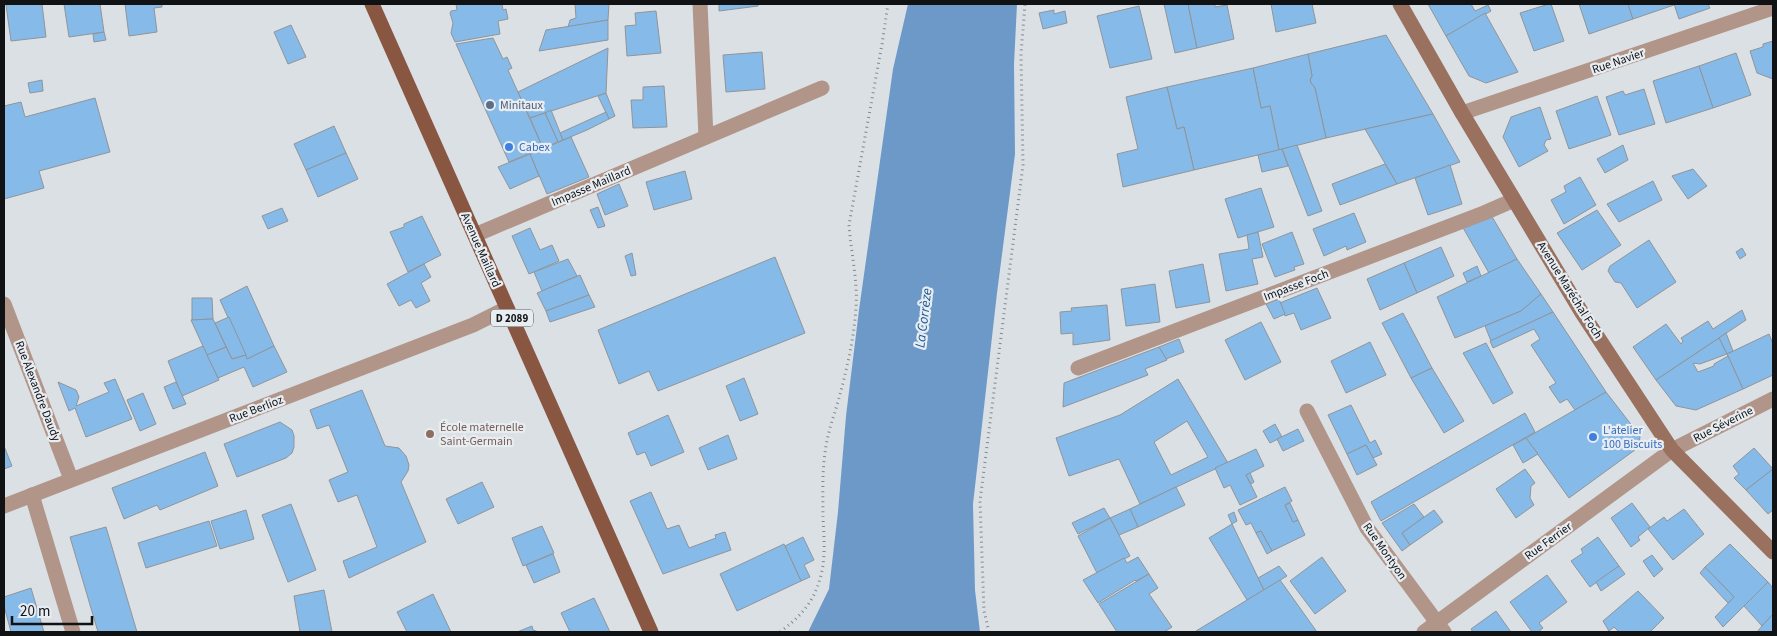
<svg xmlns="http://www.w3.org/2000/svg" width="1777" height="636" font-family="'Source Sans 3',sans-serif">
  <style>
    .water { fill: #6d99c9 }
    .building { fill: #86bae9; stroke: #909599; fill-rule: evenodd }
    .lines { fill: none; stroke-linecap: round; stroke-linejoin: round }
    .path { stroke: #84888c; stroke-width: 3; stroke-dasharray: 1 4; stroke-linecap: butt }
    .street { stroke: #b29589; stroke-width: 15 }
    .secondary { stroke: #9a715f; stroke-width: 15 }
    .primary { stroke: #885641; stroke-width: 15 }
    .service-dot { fill: #5c6f8a; stroke: #e8edf2; stroke-width: 2 }
    .shop-dot { fill: #3f7fe0; stroke: #e8edf2; stroke-width: 2 }
    .education-dot { fill: #8d6e63; stroke: #e8edf2; stroke-width: 2 }
    .labels { text-anchor: middle; stroke-width: 4.5; stroke-linejoin: round; paint-order: stroke }
    .shield { fill: #e8edf2; stroke: #515457; stroke-width: 1 }
    .shield-label { font-size: 11px; font-weight: bold; fill: #101214 }
    .street-label { font-size: 12px; fill: #101214; stroke: #e8edf2 }
    .service-label { font-size: 12px; fill: #4e5e75; stroke: #e8edf2; text-anchor: start }
    .shop-label { font-size: 12px; fill: #366cbe; stroke: #e8edf2; text-anchor: start }
    .education-label { font-size: 12px; fill: #785e54; stroke: #e8edf2; text-anchor: start }
    .water-label { font-size: 14px; font-style: italic; fill: #1a5895; stroke: #e8edf2 }
  </style>
  <rect width="100%" height="100%" fill="#dbe0e5"/>
  <polygon class="water" points="908,4 1017,4 1014,64 1015,154 997,293 973,504 975,590 980,632 808,632 829,589 838,512 846,416 859,310 893,69"/>
  <g class="building">
    <polygon points="13,4 42,4 46,37 11,41 6,5"/>
    <polygon points="64,4 100,4 104,32 69,37"/>
    <polygon points="125,4 162,4 162,7 154,8 157,32 129,36"/>
    <polygon points="456,4 502,4 503,10 506,9 508,19 498,21 500,34 455,42 451,33 453,23 450,13 451,11 457,10"/>
    <polygon points="575,4 609,4 608,20 568,27 570,20 576,18"/>
    <polygon points="719,4 758,4 758,6 719,11"/>
    <polygon points="1164,4 1188,4 1197,48 1175,53"/>
    <polygon points="1188,4 1215,4 1215,7 1227,5 1234,39 1197,48"/>
    <polygon points="1271,4 1312,4 1316,23 1276,32"/>
    <polygon points="1428,4 1471,4 1475,11 1488,5 1491,11 1446,36"/>
    <polygon points="1549,4 1551,4 1564,41 1534,51 1520,13"/>
    <polygon points="1579,4 1628,4 1633,19 1589,34"/>
    <polygon points="1628,4 1674,4 1674,5 1633,19"/>
    <polygon points="1674,4 1708,4 1710,8 1679,19"/>
    <polygon points="1139,6 1152,59 1110,68 1097,16"/>
    <polygon points="1054,10 1054,14 1065,11 1067,23 1043,29 1039,13"/>
    <polygon points="656,11 661,53 627,56 625,26 636,25 635,13"/>
    <polygon points="1485,13 1518,72 1486,83 1469,76 1446,36"/>
    <polygon points="608,20 608,40 539,51 546,30"/>
    <polygon points="291,25 306,57 288,64 274,32"/>
    <polygon points="104,32 106,40 94,42 93,34"/>
    <polygon points="1386,35 1433,114 1326,138 1315,88 1311,83 1310,80 1312,76 1308,54"/>
    <polygon points="493,38 503,59 507,57 512,68 508,70 543,148 509,162 456,44"/>
    <polygon points="1773,41 1773,79 1757,73 1750,51 1763,47 1763,44"/>
    <polygon points="608,48 606,93 530,118 518,92"/>
    <polygon points="762,52 765,89 726,92 723,55"/>
    <polygon points="1736,53 1751,95 1713,108 1699,66"/>
    <polygon points="1308,54 1312,76 1310,80 1311,83 1315,88 1326,138 1279,150 1270,106 1261,108 1253,68"/>
    <polygon points="1699,66 1713,108 1666,123 1653,81"/>
    <polygon points="1253,68 1261,108 1270,106 1279,150 1194,170 1184,127 1177,129 1167,87"/>
    <polygon points="42,80 43,91 30,93 28,83"/>
    <polygon points="664,86 667,127 633,128 631,100 643,100 643,87"/>
    <polygon points="1167,87 1177,129 1184,127 1194,170 1123,187 1117,154 1138,149 1126,97"/>
    <polygon points="1644,89 1655,124 1619,135 1606,97 1623,91 1625,95"/>
    <polygon points="606,93 615,116 609,119 598,96"/>
    <polygon points="1597,96 1611,135 1569,149 1556,111"/>
    <polygon points="95,98 110,152 39,171 44,188 4,199 4,106 21,102 25,117"/>
    <polygon points="1540,107 1551,139 1546,140 1544,145 1548,151 1519,167 1503,137 1511,117"/>
    <polygon points="551,110 563,140 558,142 545,113"/>
    <polygon points="606,112 609,119 587,130 563,140 560,133"/>
    <polygon points="545,113 558,142 543,148 530,118"/>
    <polygon points="1433,114 1460,162 1397,184 1365,129"/>
    <polygon points="334,126 346,153 306,170 294,144"/>
    <polygon points="571,137 589,177 547,194 530,154"/>
    <polygon points="1297,145 1322,211 1308,216 1282,149"/>
    <polygon points="1623,145 1628,160 1605,173 1597,159"/>
    <polygon points="1282,149 1288,166 1262,172 1258,155"/>
    <polygon points="346,153 358,179 318,197 306,170"/>
    <polygon points="530,154 539,176 510,189 498,167"/>
    <polygon points="1385,164 1397,184 1340,205 1332,184"/>
    <polygon points="1450,165 1462,204 1428,215 1415,178"/>
    <polygon points="1693,169 1707,186 1688,199 1672,176"/>
    <polygon points="685,171 692,199 654,210 646,182"/>
    <polygon points="1580,177 1596,205 1564,224 1551,200 1566,192 1564,186"/>
    <polygon points="1653,181 1662,200 1619,222 1607,204"/>
    <polygon points="619,184 628,206 605,215 597,194"/>
    <polygon points="1261,188 1274,227 1238,238 1225,199"/>
    <polygon points="598,207 605,226 598,228 590,210"/>
    <polygon points="282,208 288,221 268,229 262,216"/>
    <polygon points="1597,210 1621,245 1582,270 1557,233"/>
    <polygon points="1354,213 1366,242 1347,250 1346,246 1324,256 1313,229"/>
    <polygon points="1491,215 1517,259 1489,273 1462,226"/>
    <polygon points="422,216 441,255 408,272 390,232 404,227 404,224"/>
    <polygon points="530,228 540,250 552,245 559,261 529,274 512,236"/>
    <polygon points="1258,232 1263,257 1252,259 1258,284 1226,291 1219,254 1249,249 1247,235"/>
    <polygon points="1292,232 1304,264 1294,267 1295,270 1275,277 1262,244"/>
    <polygon points="1649,240 1676,282 1637,308 1621,283 1615,282 1608,271 1610,266"/>
    <polygon points="1441,247 1454,276 1417,293 1404,263"/>
    <polygon points="1742,248 1746,255 1740,259 1736,252"/>
    <polygon points="632,253 636,275 631,276 625,256"/>
    <polygon points="775,257 805,333 658,391 649,371 619,384 598,330"/>
    <polygon points="568,259 577,276 542,291 534,272"/>
    <polygon points="1517,259 1541,294 1521,311 1455,338 1437,297"/>
    <polygon points="1404,263 1417,293 1380,310 1367,279"/>
    <polygon points="424,264 431,277 421,283 430,301 416,308 411,300 399,306 387,284"/>
    <polygon points="1203,264 1210,302 1176,308 1169,271"/>
    <polygon points="1477,266 1481,276 1467,282 1463,273"/>
    <polygon points="580,275 589,295 546,311 537,293"/>
    <polygon points="1155,284 1160,322 1126,326 1121,289"/>
    <polygon points="247,286 274,346 247,359 220,300"/>
    <polygon points="1317,288 1331,318 1301,330 1294,313 1285,316 1280,303"/>
    <polygon points="1541,294 1553,312 1491,341 1485,326 1521,311"/>
    <polygon points="589,295 595,307 550,322 546,311"/>
    <polygon points="192,298 212,298 213,319 192,320"/>
    <polygon points="1279,299 1285,314 1274,319 1266,304"/>
    <polygon points="1107,305 1110,340 1073,345 1073,333 1061,334 1060,312 1072,311 1071,308"/>
    <polygon points="1742,310 1746,320 1656,380 1633,347 1666,324 1681,344 1683,341 1681,338 1708,321 1713,329"/>
    <polygon points="1553,312 1606,392 1575,410 1567,399 1560,403 1549,387 1556,383 1531,345 1540,339 1534,329 1493,348 1490,341"/>
    <polygon points="1403,313 1432,368 1411,378 1382,323"/>
    <polygon points="229,317 246,355 232,359 215,323"/>
    <polygon points="213,319 226,347 207,355 191,320"/>
    <polygon points="1261,322 1281,362 1245,380 1225,340"/>
    <polygon points="1726,333 1733,351 1727,354 1719,338"/>
    <polygon points="1769,334 1773,344 1773,375 1743,389 1727,354"/>
    <polygon points="1719,338 1727,354 1700,364 1693,363 1698,372 1714,366 1714,364 1728,356 1743,389 1696,410 1676,406 1656,380"/>
    <polygon points="1179,339 1184,352 1166,359 1159,347"/>
    <polygon points="1370,342 1386,375 1346,393 1331,361"/>
    <polygon points="1486,343 1513,393 1493,404 1463,353"/>
    <polygon points="203,346 219,380 182,396 168,361"/>
    <polygon points="274,346 287,372 253,387 244,367 218,378 207,355 226,347 232,359 246,355 247,359"/>
    <polygon points="1159,347 1167,360 1145,369 1148,375 1063,407 1064,383"/>
    <polygon points="1432,368 1464,421 1444,433 1411,378"/>
    <polygon points="744,378 758,414 740,421 726,386"/>
    <polygon points="115,379 132,419 86,437 75,408 69,411 58,382 76,390 79,397 76,406 109,392 104,383"/>
    <path d="M1178 379 1228 463 1140 504 1119 459 1069 476 1056 438 1120 415ZM1187 421 1208 457 1171 475 1154 442Z"/>
    <polygon points="176,382 186,404 173,409 164,387"/>
    <polygon points="362,390 385,446 399,448 406,456 409,465 408,471 401,482 426,542 349,578 343,561 377,547 357,495 338,502 329,480 348,472 329,425 317,429 310,410"/>
    <polygon points="1606,392 1640,436 1639,447 1569,498 1526,438"/>
    <polygon points="143,393 156,424 140,431 127,400"/>
    <polygon points="1351,405 1370,443 1375,440 1382,454 1373,458 1366,445 1347,454 1328,415"/>
    <polygon points="1525,413 1535,432 1381,521 1371,502"/>
    <polygon points="668,415 684,452 651,466 645,452 637,455 628,433"/>
    <polygon points="280,422 292,430 294,436 294,447 292,453 286,458 237,477 224,444"/>
    <polygon points="1275,424 1282,437 1270,443 1263,431"/>
    <polygon points="1298,429 1304,441 1283,451 1277,439"/>
    <polygon points="728,435 737,459 708,470 699,448"/>
    <polygon points="1526,438 1538,454 1523,463 1513,445"/>
    <polygon points="1366,445 1377,465 1357,475 1347,454"/>
    <polygon points="4,446 12,466 4,469"/>
    <polygon points="1754,448 1773,469 1746,490 1734,478 1739,474 1733,466"/>
    <polygon points="1256,449 1264,466 1246,475 1257,497 1240,505 1230,485 1224,488 1215,468"/>
    <polygon points="205,452 218,486 160,510 157,505 124,519 112,488"/>
    <polygon points="1525,469 1535,483 1531,486 1530,498 1534,505 1516,518 1496,489"/>
    <polygon points="1773,469 1773,510 1768,514 1746,490"/>
    <polygon points="1250,473 1254,482 1251,484 1246,475"/>
    <polygon points="482,482 494,507 458,524 446,499"/>
    <polygon points="1176,487 1185,505 1138,527 1130,509"/>
    <polygon points="1285,487 1292,501 1285,505 1293,522 1298,520 1305,535 1272,551 1261,531 1256,533 1251,523 1246,525 1238,510"/>
    <polygon points="651,492 667,529 679,525 689,548 716,538 715,535 725,532 731,550 663,574 630,501"/>
    <polygon points="1290,503 1298,520 1293,522 1285,505"/>
    <polygon points="1632,503 1650,527 1638,537 1640,540 1631,547 1611,518"/>
    <polygon points="291,504 316,570 288,582 262,515"/>
    <polygon points="1414,504 1424,517 1402,533 1410,545 1402,551 1382,523"/>
    <polygon points="1104,508 1110,518 1078,534 1072,523"/>
    <polygon points="1130,509 1138,527 1119,535 1110,518"/>
    <polygon points="1684,509 1704,534 1673,560 1648,529 1664,517 1667,521"/>
    <polygon points="246,510 254,539 220,549 211,521"/>
    <polygon points="1434,510 1443,522 1410,545 1402,533"/>
    <polygon points="1234,512 1237,521 1232,524 1228,515"/>
    <polygon points="1110,518 1130,556 1097,573 1078,536"/>
    <polygon points="209,521 217,546 146,568 138,543"/>
    <polygon points="1232,524 1264,590 1247,600 1209,538"/>
    <polygon points="542,526 554,553 523,566 512,538"/>
    <polygon points="106,527 137,632 98,632 70,537"/>
    <polygon points="1261,531 1272,551 1267,554 1256,533"/>
    <polygon points="803,537 814,560 804,565 810,577 801,581 785,546"/>
    <polygon points="1598,537 1619,566 1590,587 1571,561 1583,553 1581,549"/>
    <polygon points="784,544 801,581 737,611 720,574"/>
    <polygon points="1730,544 1768,582 1723,627 1715,617 1734,597 1705,567"/>
    <polygon points="553,554 560,572 534,583 526,565"/>
    <polygon points="1652,555 1663,569 1654,577 1643,561"/>
    <polygon points="1138,557 1149,574 1136,581 1135,580 1098,603 1083,580 1124,558 1127,563"/>
    <polygon points="1322,557 1346,591 1315,614 1290,581"/>
    <polygon points="1279,566 1287,576 1264,590 1258,578"/>
    <polygon points="1619,566 1625,574 1601,591 1596,582"/>
    <polygon points="1705,567 1734,597 1728,603 1700,573"/>
    <polygon points="1149,574 1158,588 1149,594 1172,627 1164,632 1117,632 1099,604"/>
    <polygon points="1547,575 1567,602 1539,623 1543,628 1538,632 1532,632 1510,602"/>
    <polygon points="1280,580 1317,632 1197,632 1196,631"/>
    <polygon points="1768,582 1773,588 1773,614 1762,626 1744,606"/>
    <polygon points="31,588 44,632 11,632 4,606 4,597"/>
    <polygon points="324,590 332,632 300,632 294,596"/>
    <polygon points="1638,591 1664,618 1650,632 1619,632 1614,627 1609,631 1603,621"/>
    <polygon points="433,594 451,632 407,632 397,612"/>
    <polygon points="594,598 610,632 570,632 561,613"/>
    <polygon points="1496,611 1511,632 1473,632 1471,629"/>
    <polygon points="1773,614 1773,632 1757,632 1762,626"/>
    <polygon points="532,626 533,630 539,632 517,632"/>
  </g>
  <g class="lines">
    <g class="path">
      <path d="M780 632C800 617 813 603 820 579 826 559 824 538 823 518 823 497 822 474 825 453 827 434 834 416 839 398 847 369 854 338 856 308 858 281 851 253 849 225L882 44 888 4"/>
      <polyline points="989,632 984,611 980,501 1023,165 1021,54 1025,4"/>
    </g>
    <g class="street">
      <polyline points="700,4 706,137"/>
      <polyline points="1462,113 1773,8"/>
      <polyline points="475,235 822,88"/>
      <polyline points="4,304 71,479"/>
      <polyline points="1078,368 1484,213 1514,200"/>
      <polyline points="1307,411 1367,528 1444,632"/>
      <polyline points="32,495 73,632"/>
      <polyline points="4,506 473,325 507,308"/>
      <polyline points="1424,632 1672,450 1773,399"/>
    </g>
    <polyline class="secondary" points="1400,4 1462,113 1582,313 1672,450 1773,552"/>
    <polyline class="primary" points="372,4 651,632"/>
  </g>
  <circle class="service-dot" cx="490" cy="105" r="5"/>
  <g class="shop-dot">
    <circle cx="509" cy="147" r="5"/>
    <circle cx="1593" cy="437" r="5"/>
  </g>
  <circle class="education-dot" cx="430" cy="434" r="5"/>
  <g class="labels">
    <rect class="shield" x="491" y="309.5" width="42" height="17" rx="4"/>
    <g class="shield-label">
      <text x="512" y="322">D 2089</text>
    </g>
    <g class="street-label">
      <text transform="translate(1618 61) rotate(-19)" y="4">Rue Navier</text>
      <text transform="translate(591 186) rotate(-23)" y="4">Impasse Maillard</text>
      <text transform="translate(481 250) rotate(66)" y="4">Avenue Maillard</text>
      <text transform="translate(1296 285) rotate(-21)" y="4">Impasse Foch</text>
      <text transform="translate(1570 290) rotate(58)" y="4">Avenue Maréchal Foch</text>
      <text transform="translate(38 391) rotate(69)" y="4">Rue Alexandre Daudy</text>
      <text transform="translate(256 409) rotate(-21)" y="4">Rue Berlioz</text>
      <text transform="translate(1723 424) rotate(-27)" y="4">Rue Séverine</text>
      <text transform="translate(1548 541) rotate(-36)" y="4">Rue Ferrier</text>
      <text transform="translate(1385 551) rotate(55)" y="4">Rue Montyon</text>
    </g>
    <g class="service-label">
      <text x="500" y="109">Minitaux</text>
    </g>
    <g class="shop-label">
      <text x="519" y="151">Cabex</text>
      <text x="1603" y="434">L'atelier<tspan x="1603" dy="14">100 Biscuits</tspan></text>
    </g>
    <g class="education-label">
      <text x="440" y="431">École maternelle<tspan x="440" dy="14">Saint-Germain</tspan></text>
    </g>
    <g class="water-label">
      <text transform="translate(923 318) rotate(-83)" y="5">La Corrèze</text>
    </g>
  </g>
  <rect width="1777" height="636" fill="none" stroke="#101214" stroke-width="10"/>
  <path d="M12 616v8h80v-8" fill="none" stroke="#101214" stroke-width="2.5"/>
  <text x="20" y="616" font-size="15" fill="#101214" stroke="#e8edf2" stroke-width="4" paint-order="stroke">20 m</text>
</svg>
